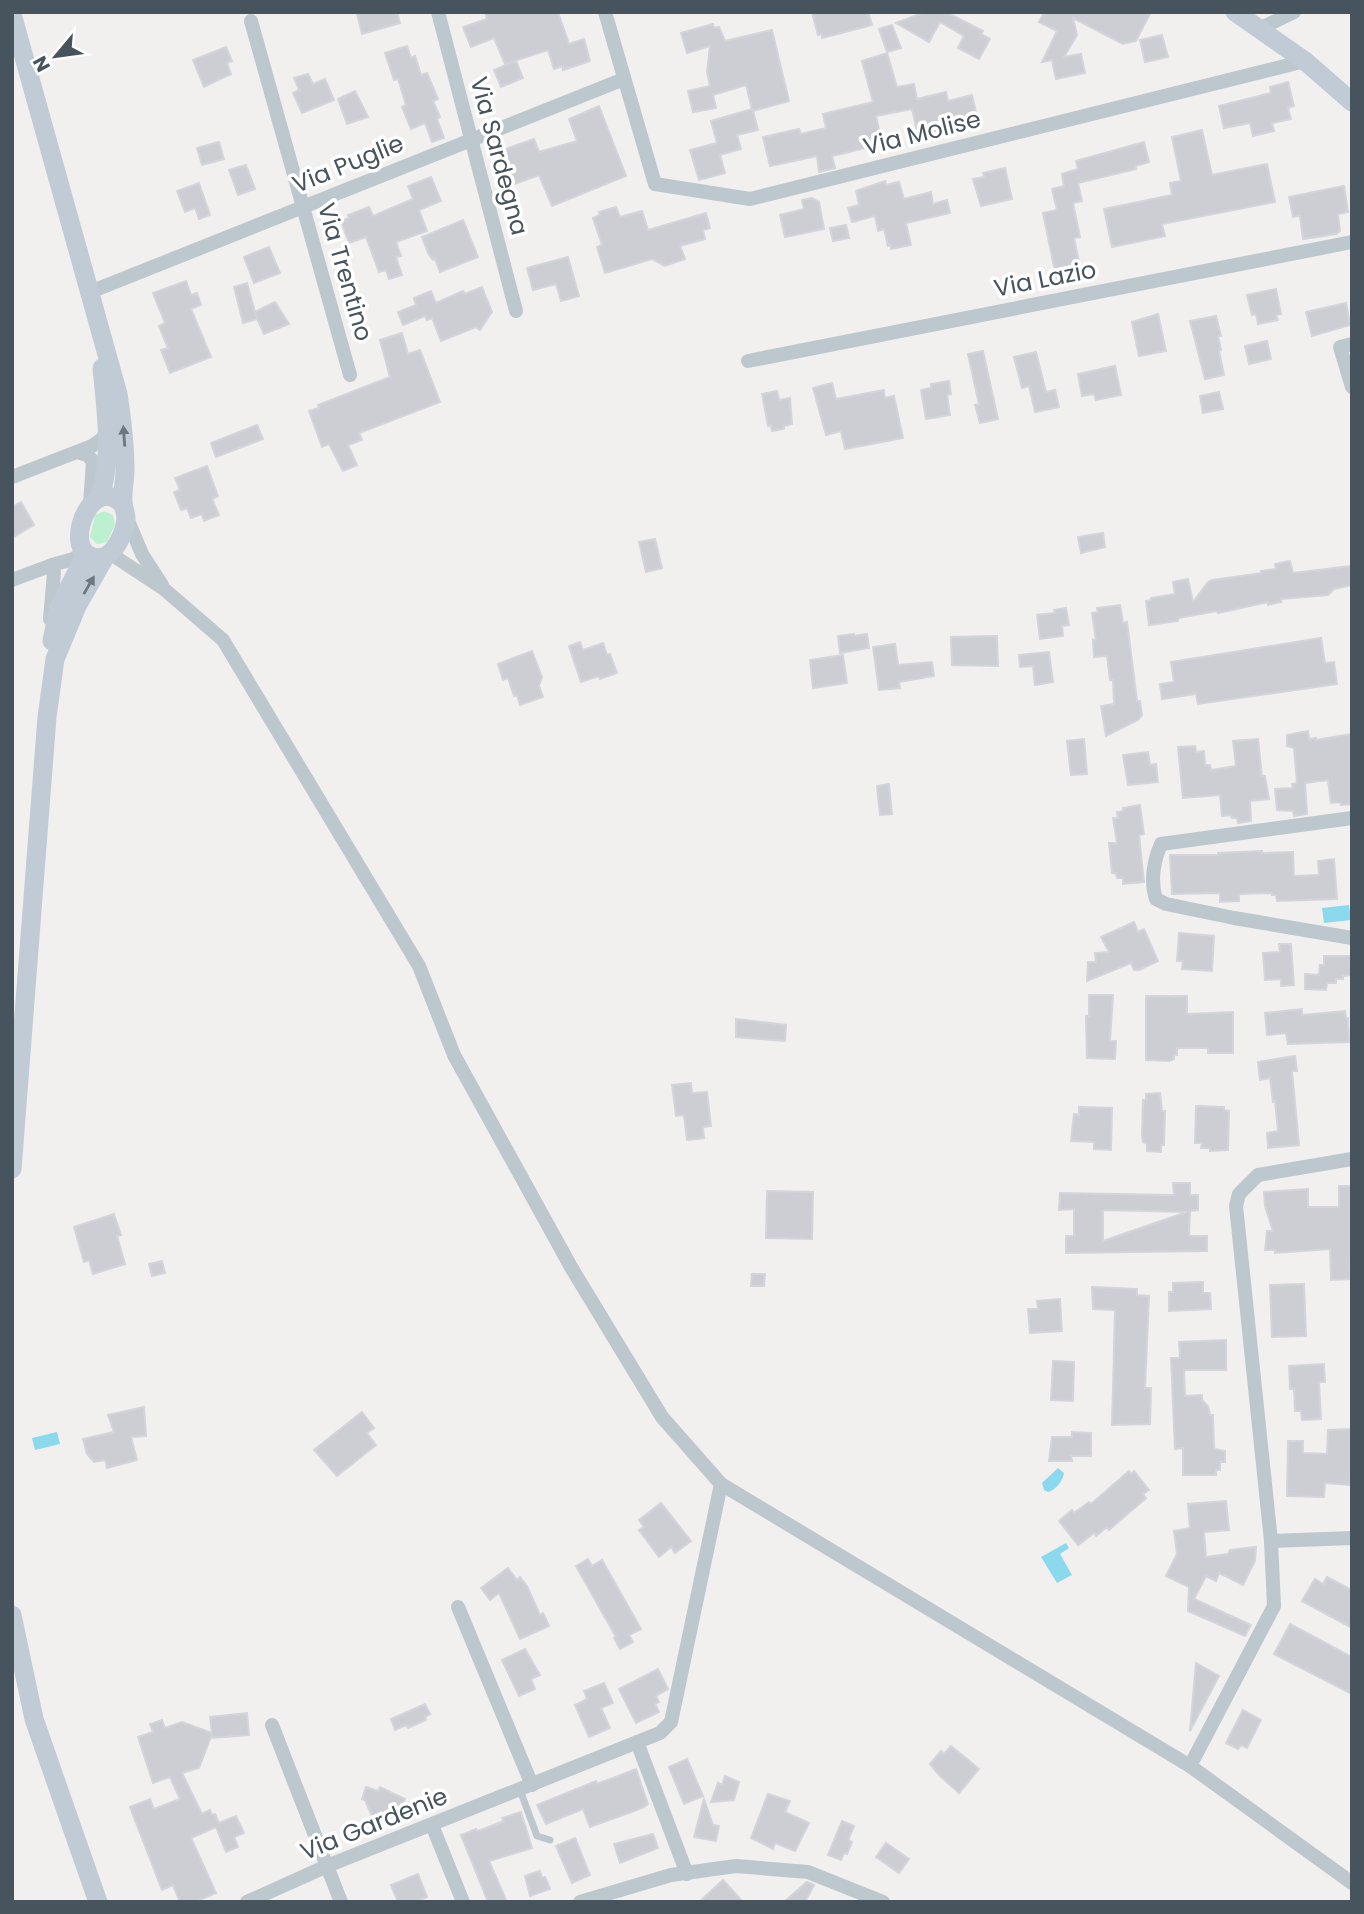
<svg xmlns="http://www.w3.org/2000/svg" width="1364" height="1914" font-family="Poppins,sans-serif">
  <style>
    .green { fill: #bdf0d1 }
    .water { fill: #8ad9ed }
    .building { fill: #ccced4; stroke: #d3d5db; stroke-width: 2; fill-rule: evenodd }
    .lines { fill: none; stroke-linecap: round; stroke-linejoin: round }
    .lane { stroke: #bdc7ce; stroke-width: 7 }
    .street { stroke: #bdc7ce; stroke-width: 14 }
    .secondary { stroke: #c0cbd6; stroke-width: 19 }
    .oneway { fill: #6b7781 }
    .labels { text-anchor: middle; stroke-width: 7; stroke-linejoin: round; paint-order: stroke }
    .street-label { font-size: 24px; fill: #47535d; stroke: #fff }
  </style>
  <rect width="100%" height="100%" fill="#f2efef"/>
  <polygon class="green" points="104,511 113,515 115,525 107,542 97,544 90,537 95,515"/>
  <g class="water">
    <polygon points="1349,905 1351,920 1324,923 1322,908"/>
    <polygon points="57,1432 60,1444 35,1450 32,1438"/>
    <path d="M1058 1468 1064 1473C1063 1480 1056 1490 1048 1492L1044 1490 1042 1483Z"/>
    <polygon points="1066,1543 1069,1548 1060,1554 1072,1575 1057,1583 1041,1557"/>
  </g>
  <g class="building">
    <polygon points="364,12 397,12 400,23 362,34 357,14"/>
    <polygon points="485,12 558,12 569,44 584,39 590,61 563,70 563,66 554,69 548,50 505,64 494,38 471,47 463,27 487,19"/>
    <polygon points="812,12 868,12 872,25 822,38 822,34 818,35"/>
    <polygon points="925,12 946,12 983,31 981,34 990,39 979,59 958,48 964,36 940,22 929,42 896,23"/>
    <polygon points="1044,12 1151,12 1136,41 1123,44 1073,18 1077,35 1064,57 1081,54 1085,73 1056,79 1052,60 1042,62 1057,31 1039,22"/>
    <polygon points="713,24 714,28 719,27 725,41 772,30 789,101 753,111 758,130 737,135 741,149 720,155 725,173 699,180 690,150 717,143 711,121 752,109 746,85 713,95 716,108 693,112 688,91 710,86 707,72 710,46 687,53 681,33"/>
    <polygon points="892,25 901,48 887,52 879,29"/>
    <polygon points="1162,35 1168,57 1145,62 1140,40"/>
    <polygon points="407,46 411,58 415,56 421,75 427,73 438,99 433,101 440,117 437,119 444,138 432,142 425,123 411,129 402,107 406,105 398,79 394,80 385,53"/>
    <polygon points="226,47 232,61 227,63 231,74 204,87 193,60"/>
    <polygon points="887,53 897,87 914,84 917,99 946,92 948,101 972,95 977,117 966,120 967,124 929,134 928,128 917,131 912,109 876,116 882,144 832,156 835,168 819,172 817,156 770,166 763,137 799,129 801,134 826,128 823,114 873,102 862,61"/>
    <polygon points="516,61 523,78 501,87 494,70"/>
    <polygon points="308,74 313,84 325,79 334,100 302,113 293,93 299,90 294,78"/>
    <polygon points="1288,82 1294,106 1288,108 1291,119 1272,123 1274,131 1253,136 1250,123 1224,128 1219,106 1271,93 1270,87"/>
    <polygon points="355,91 368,117 347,124 338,99"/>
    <polygon points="599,106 626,176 552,206 539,175 512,185 500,151 534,139 539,152 577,141 569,119"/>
    <polygon points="1202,130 1212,175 1267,164 1275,202 1162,224 1165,236 1112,247 1104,209 1172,195 1170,183 1181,181 1172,137"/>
    <polygon points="219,142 224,159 202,165 197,148"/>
    <polygon points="1144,142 1149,162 1135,166 1136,169 1078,183 1082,201 1073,203 1080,237 1074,238 1083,281 1058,286 1043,213 1057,210 1052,189 1064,186 1062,174 1078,169 1076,161"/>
    <polygon points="246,165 255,189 238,195 229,170"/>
    <polygon points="1005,168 1012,199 981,206 973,179 984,177 983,173"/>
    <polygon points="431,177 441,201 419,210 427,231 396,242 401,256 396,257 402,275 389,279 386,270 379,272 366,237 349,243 341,221 349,218 348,215 369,207 373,216 413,199 408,186"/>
    <polygon points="885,181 886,185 899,182 904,199 931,192 933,204 947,200 950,213 906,223 911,245 891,249 891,245 888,246 884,229 878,231 875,216 852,222 848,208 859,205 856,191"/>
    <polygon points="199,183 210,215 199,219 195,208 185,212 177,191"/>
    <polygon points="1344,186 1348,212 1338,214 1340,231 1336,234 1303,239 1300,216 1293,217 1289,197"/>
    <polygon points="812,198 819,202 824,229 785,237 780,215 804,209 802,200"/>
    <polygon points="616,207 620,217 642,211 648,230 706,213 710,228 703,230 705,239 680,246 685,259 665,266 652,259 605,273 597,247 602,245 593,218 600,215 599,212"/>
    <polygon points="463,220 478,257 440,272 435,259 433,260 428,253 422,237"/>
    <polygon points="846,225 849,238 833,241 830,228"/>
    <polygon points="269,247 280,273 254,283 244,257"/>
    <polygon points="568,257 579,296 561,301 556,284 533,290 527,268"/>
    <polygon points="186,281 191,295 197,293 201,305 191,309 211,357 170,373 161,350 168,348 159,326 165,323 153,293"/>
    <polygon points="247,283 255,312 275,302 289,324 264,334 255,314 257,319 243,323 234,287"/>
    <polygon points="482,287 492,312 480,330 476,327 441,341 432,318 427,320 425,316 403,325 398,312 416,305 414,298 431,291 436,303 463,291 465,294"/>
    <polygon points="1276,289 1281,314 1276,315 1278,320 1258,324 1256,314 1252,315 1247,295"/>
    <polygon points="1346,303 1350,325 1312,336 1306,312"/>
    <polygon points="1158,314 1166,351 1139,356 1132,322"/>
    <polygon points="1216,316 1221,336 1218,336 1221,350 1219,351 1224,375 1205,379 1190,321"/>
    <polygon points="402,333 408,354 420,350 440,402 359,433 362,440 348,445 357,465 343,471 329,444 322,447 309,411 319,408 318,405 390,377 380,340"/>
    <polygon points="1267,341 1271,359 1249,364 1245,346"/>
    <polygon points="983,351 998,419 980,423 975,405 979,404 968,354"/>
    <polygon points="1036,352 1046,392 1055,390 1059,407 1035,412 1029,386 1022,388 1014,357"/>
    <polygon points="1115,366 1121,395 1096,400 1094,394 1082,396 1078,374"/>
    <polygon points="949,381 951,394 947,395 950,415 926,419 921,390 931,388 931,384"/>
    <polygon points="832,383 836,399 884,390 885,398 894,396 903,438 845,449 841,431 826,435 813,388"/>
    <polygon points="777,391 779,400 790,398 792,424 784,426 784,429 772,431 771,425 768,426 762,394"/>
    <polygon points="1219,392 1223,409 1203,413 1200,396"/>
    <polygon points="257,425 263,439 216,457 211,443"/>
    <polygon points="207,466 218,496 212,499 219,515 204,521 202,514 191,518 187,508 181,510 174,492 180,490 175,478"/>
    <polygon points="21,502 34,525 12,538 12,507"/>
    <polygon points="1103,533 1105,547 1081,553 1078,537"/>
    <polygon points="655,539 662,568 646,572 639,542"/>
    <polygon points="1290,561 1293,573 1352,566 1352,585 1334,589 1328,595 1281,599 1281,602 1268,605 1268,602 1218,613 1217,611 1178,618 1178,621 1149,625 1146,601 1151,600 1151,598 1175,594 1173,582 1188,579 1193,602 1208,582 1212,580 1262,573 1261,571 1276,569 1275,564"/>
    <polygon points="1120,605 1123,623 1127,622 1137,701 1140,701 1142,715 1138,720 1106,736 1101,706 1114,704 1113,680 1110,680 1107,656 1094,657 1093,640 1096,640 1092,613 1098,612 1097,608"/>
    <polygon points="1066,608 1069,625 1062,626 1063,636 1040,639 1037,615 1055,613 1054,610"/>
    <polygon points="854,634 854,636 867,634 869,648 840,653 838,636"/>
    <polygon points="997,636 998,666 952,665 951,637"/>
    <polygon points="1321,638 1325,663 1334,662 1337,684 1198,704 1196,694 1162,699 1160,684 1174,682 1171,662"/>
    <polygon points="580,642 583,650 603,643 607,655 610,654 617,673 600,679 599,676 581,682 569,646"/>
    <polygon points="895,644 898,665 932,662 934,676 899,682 900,688 879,690 873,647"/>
    <polygon points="532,651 542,677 539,686 543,697 520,705 517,695 514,696 508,678 503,680 498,664"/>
    <polygon points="1049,652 1053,682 1035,685 1033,666 1020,667 1019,655"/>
    <polygon points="843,655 847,683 813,688 810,660"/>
    <polygon points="1308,731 1309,739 1316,738 1316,740 1352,734 1352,804 1341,805 1340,802 1331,803 1328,780 1305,783 1307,814 1294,816 1293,811 1277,810 1275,789 1293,788 1292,784 1297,783 1294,748 1287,746 1287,735"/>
    <polygon points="1084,739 1087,774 1071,775 1067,741"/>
    <polygon points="1258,739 1262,776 1265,776 1269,799 1250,801 1251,821 1238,823 1237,818 1232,818 1231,815 1222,816 1220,795 1183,798 1178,747 1195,746 1196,752 1204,751 1205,765 1210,765 1211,770 1236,766 1233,741"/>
    <polygon points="1148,752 1150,765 1156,764 1158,782 1128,785 1123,755"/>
    <polygon points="889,784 892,814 880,815 877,786"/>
    <polygon points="1140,805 1144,834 1139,835 1144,882 1123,884 1123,878 1117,878 1116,873 1112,873 1109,843 1117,843 1113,818 1118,818 1117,812 1123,811 1123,808"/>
    <polygon points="1262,851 1262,853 1293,852 1294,876 1319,875 1318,861 1334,859 1337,899 1277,901 1276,895 1272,895 1272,893 1239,894 1239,901 1220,902 1220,893 1172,894 1170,855 1218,855 1218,853"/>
    <polygon points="1134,922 1138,932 1144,929 1158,961 1139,970 1134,970 1131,963 1087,981 1088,962 1096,962 1095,953 1109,952 1101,937"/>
    <polygon points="1179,933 1214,936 1212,971 1182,969 1183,961 1177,961"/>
    <polygon points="1279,944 1291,944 1294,985 1281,986 1281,979 1265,980 1263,953 1280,952"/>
    <polygon points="1324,956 1352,956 1352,975 1343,976 1343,979 1336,979 1336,983 1327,983 1326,990 1305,989 1305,974 1319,975 1320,965 1324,965"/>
    <polygon points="1089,995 1113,995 1110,1041 1116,1041 1115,1059 1087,1058 1086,1016 1089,1016"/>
    <polygon points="1146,996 1173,996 1174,998 1174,996 1187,996 1187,1014 1233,1012 1233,1053 1208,1053 1208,1048 1177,1048 1177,1055 1174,1055 1174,1059 1169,1061 1146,1060"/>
    <polygon points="1302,1009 1302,1015 1345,1011 1346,1018 1348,1018 1349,1042 1288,1044 1286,1033 1267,1035 1265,1013"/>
    <polygon points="736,1019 786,1025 785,1041 736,1037"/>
    <polygon points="1295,1056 1297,1071 1292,1071 1299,1145 1268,1148 1267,1133 1278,1131 1275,1101 1273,1102 1270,1078 1260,1080 1258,1062"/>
    <polygon points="691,1083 692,1093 707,1092 711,1126 703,1127 704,1138 687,1140 684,1115 676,1116 672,1085"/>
    <polygon points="1160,1093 1162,1111 1165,1111 1164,1145 1161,1145 1161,1152 1147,1151 1147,1144 1143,1142 1142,1135 1143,1100 1146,1100 1146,1094"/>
    <polygon points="1196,1106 1224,1107 1224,1110 1229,1111 1228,1150 1210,1151 1210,1148 1201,1148 1202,1143 1195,1143"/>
    <polygon points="1079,1107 1112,1108 1111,1150 1094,1149 1094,1142 1071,1141 1074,1114 1079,1115"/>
    <path d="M1173 1183H1190V1195H1198V1210L1190 1211 1189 1236H1207V1251L1066 1253V1236H1074V1209L1059 1210 1060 1193 1174 1195ZM1103 1210 1187 1212 1103 1241Z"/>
    <polygon points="1339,1186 1352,1186 1350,1279 1331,1280 1330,1249 1275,1253 1275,1250 1265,1250 1267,1231 1273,1231 1265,1206 1264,1192 1308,1189 1308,1207 1339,1207"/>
    <polygon points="767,1191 813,1192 812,1239 766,1238"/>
    <polygon points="114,1214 121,1235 117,1236 125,1264 93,1274 89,1260 84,1262 74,1227"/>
    <polygon points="162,1261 165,1273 152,1276 149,1264"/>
    <polygon points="752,1274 765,1274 764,1286 751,1286"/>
    <polygon points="1203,1282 1203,1293 1210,1293 1211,1309 1169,1311 1169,1292 1173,1292 1173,1283"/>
    <polygon points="1304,1284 1306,1336 1272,1337 1270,1285"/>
    <polygon points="1092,1287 1137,1289 1137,1295 1149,1296 1145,1388 1151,1388 1150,1424 1112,1425 1115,1310 1093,1309"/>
    <polygon points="1060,1299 1062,1331 1030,1333 1028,1309 1038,1309 1037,1301"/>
    <polygon points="1226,1340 1226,1370 1184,1370 1185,1396 1202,1395 1202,1400 1208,1406 1210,1415 1213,1415 1214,1449 1225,1451 1225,1462 1220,1462 1220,1470 1216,1470 1216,1475 1183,1475 1183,1448 1175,1449 1171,1358 1180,1358 1179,1342"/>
    <polygon points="1053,1361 1074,1362 1073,1401 1051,1400"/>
    <polygon points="1324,1364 1325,1382 1319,1382 1321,1419 1302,1420 1301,1411 1295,1411 1294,1389 1290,1389 1289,1366"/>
    <polygon points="144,1407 146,1436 131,1437 137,1460 107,1468 105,1460 94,1462 87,1454 83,1439 114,1432 108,1415"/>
    <polygon points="362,1412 374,1428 367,1433 376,1445 337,1476 314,1450"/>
    <polygon points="1352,1429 1350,1485 1325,1483 1324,1497 1287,1496 1288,1441 1303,1441 1303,1453 1327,1454 1328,1430"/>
    <polygon points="1072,1432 1091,1433 1091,1456 1071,1456 1072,1461 1049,1461 1052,1437 1072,1437"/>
    <polygon points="1129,1471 1131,1474 1134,1471 1149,1490 1143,1494 1146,1498 1109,1530 1107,1527 1096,1536 1094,1533 1078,1545 1059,1521 1072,1510 1074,1513 1089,1502 1091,1504"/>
    <polygon points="1226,1501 1229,1530 1204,1532 1206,1557 1228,1554 1230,1550 1256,1547 1255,1561 1243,1585 1219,1573 1216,1581 1206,1576 1194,1599 1251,1625 1245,1636 1188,1611 1189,1587 1166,1576 1177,1554 1174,1531 1190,1528 1188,1504"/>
    <polygon points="661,1503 691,1541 675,1553 671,1547 659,1557 639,1530 644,1527 639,1520"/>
    <polygon points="588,1559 592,1566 602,1560 641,1629 629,1635 633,1642 620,1649 614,1638 616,1637 576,1566"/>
    <polygon points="508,1568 517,1580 520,1577 527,1586 540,1615 543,1613 549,1626 520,1639 499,1593 490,1600 481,1588"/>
    <polygon points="1327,1577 1352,1590 1352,1628 1302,1601 1315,1579 1323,1584"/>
    <polygon points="1290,1624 1352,1657 1352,1694 1274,1654"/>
    <polygon points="525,1649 540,1675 531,1679 535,1689 519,1696 502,1660"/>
    <polygon points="1196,1663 1219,1676 1190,1731"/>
    <polygon points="658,1669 668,1689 656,1696 659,1702 655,1704 659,1712 636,1723 619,1689"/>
    <polygon points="604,1683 613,1703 601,1708 610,1728 589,1737 575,1705 587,1699 584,1691"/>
    <polygon points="425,1704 430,1714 425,1717 426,1720 408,1728 406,1725 395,1730 391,1719"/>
    <polygon points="1243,1710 1261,1720 1247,1748 1241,1745 1238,1749 1226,1743"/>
    <polygon points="247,1713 249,1735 212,1738 212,1734 199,1768 182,1773 202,1814 210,1810 212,1815 215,1814 219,1823 236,1816 244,1833 234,1837 238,1847 226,1852 216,1827 191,1838 216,1893 195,1902 180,1902 173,1885 162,1890 130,1807 150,1799 154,1809 180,1799 170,1777 153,1783 138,1737 153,1732 150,1724 162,1720 165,1728 182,1722 212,1733 210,1717"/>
    <polygon points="951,1746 979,1769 959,1793 939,1775 930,1764 941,1751 944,1754"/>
    <polygon points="687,1759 703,1796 684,1804 669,1767"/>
    <polygon points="636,1769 648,1804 642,1808 590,1827 583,1809 546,1824 537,1805 596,1781 597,1784"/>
    <polygon points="725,1776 739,1782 734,1800 711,1802 718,1783 722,1785"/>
    <polygon points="366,1787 378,1791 380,1787 405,1799 398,1818 393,1816 387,1819 386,1816 374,1821 365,1800 362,1799"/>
    <polygon points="768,1794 790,1801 785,1812 809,1823 795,1851 775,1843 773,1849 751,1838"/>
    <polygon points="704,1799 713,1825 719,1826 716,1841 694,1837"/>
    <polygon points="521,1812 532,1848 489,1861 507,1902 488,1902 461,1835 476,1829 477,1831 481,1830 504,1821 502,1818"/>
    <polygon points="842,1821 854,1826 848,1840 852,1842 847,1854 844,1853 841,1860 828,1855"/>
    <polygon points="653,1834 658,1848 620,1863 614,1844"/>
    <polygon points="575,1838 590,1875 572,1883 556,1846"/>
    <polygon points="886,1843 909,1859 899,1873 876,1857"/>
    <polygon points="540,1871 542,1878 545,1877 550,1889 530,1896 525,1876"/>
    <polygon points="418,1874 427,1897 415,1902 398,1902 391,1885"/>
    <polygon points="723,1880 743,1902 699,1902"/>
    <polygon points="807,1882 814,1885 805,1902 784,1902"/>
  </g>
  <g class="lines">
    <polyline class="lane" points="520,1790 537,1836 550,1840"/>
    <g class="street">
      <polyline points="438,12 516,311"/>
      <polyline points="605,12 655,184 750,199 1305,61"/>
      <polyline points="251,21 350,375"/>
      <polyline points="1257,30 1294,12"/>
      <polyline points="90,292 624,79"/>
      <polyline points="1352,344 1340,347 1352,387"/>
      <polyline points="748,361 1352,242"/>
      <polyline points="78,452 87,455 93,461 90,504"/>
      <polyline points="12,477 92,446 102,439 107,431"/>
      <polyline points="126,516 142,554 162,585"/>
      <polyline points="111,554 164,589 223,640 419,966 454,1055 571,1267 662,1417 721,1484 1190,1766 1352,1883"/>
      <polyline points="12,580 52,565 73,559 85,552"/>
      <polyline points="50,619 54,573 52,565"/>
      <path d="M1352 818 1161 844C1154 860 1150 881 1156 899L1166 904 1234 918 1352 938"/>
      <polyline points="1271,1541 1352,1538"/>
      <polyline points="458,1607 532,1785"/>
      <polyline points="272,1725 341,1902"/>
      <polyline points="637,1742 687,1874"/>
      <polyline points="1190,1766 1274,1606 1271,1541 1236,1206 1239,1194 1258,1175 1352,1159"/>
      <polyline points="432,1825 463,1902"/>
      <polyline points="247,1902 327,1866 660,1733 671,1722 721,1484"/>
      <polyline points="580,1902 671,1875 736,1866 808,1872 883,1902"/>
    </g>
    <g class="secondary">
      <polyline points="1235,12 1305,61 1352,102"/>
      <path d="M12 14 118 394C122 420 125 444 125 470 125 480 122 492 123 502 123 508 126 512 126 518 125 536 109 569 87 554 66 540 93 474 122 504"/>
      <path d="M100 497C113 455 106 411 102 368"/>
      <polyline points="52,641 59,607 86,554"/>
      <polyline points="12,1169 47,717 55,659 77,606 105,557"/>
      <polyline points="12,1615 34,1719 98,1902"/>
    </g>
  </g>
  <defs><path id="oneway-solid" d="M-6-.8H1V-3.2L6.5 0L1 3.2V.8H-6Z" transform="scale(1.75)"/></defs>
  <g class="oneway">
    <use href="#oneway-solid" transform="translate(124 436) rotate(-94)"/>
    <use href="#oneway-solid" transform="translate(89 585) rotate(-60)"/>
  </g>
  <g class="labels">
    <g class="street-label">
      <text transform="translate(922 133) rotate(-14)" y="8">Via Molise</text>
      <text transform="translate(499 156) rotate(75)" y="8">Via Sardegna</text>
      <text transform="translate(348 164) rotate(-22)" y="8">Via Puglie</text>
      <text transform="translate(345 272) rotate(74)" y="8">Via Trentino</text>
      <text transform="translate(1045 279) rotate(-11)" y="8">Via Lazio</text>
      <text transform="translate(374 1824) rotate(-22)" y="8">Via Gardenie</text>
    </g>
  </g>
  <rect width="1364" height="1914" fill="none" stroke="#47535d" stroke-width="28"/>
  <g transform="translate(56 56) rotate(241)" stroke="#ffffff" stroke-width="5" paint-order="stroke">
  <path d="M0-5L12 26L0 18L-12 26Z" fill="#47535d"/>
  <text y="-10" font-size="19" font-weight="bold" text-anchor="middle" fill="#47535d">N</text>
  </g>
</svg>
